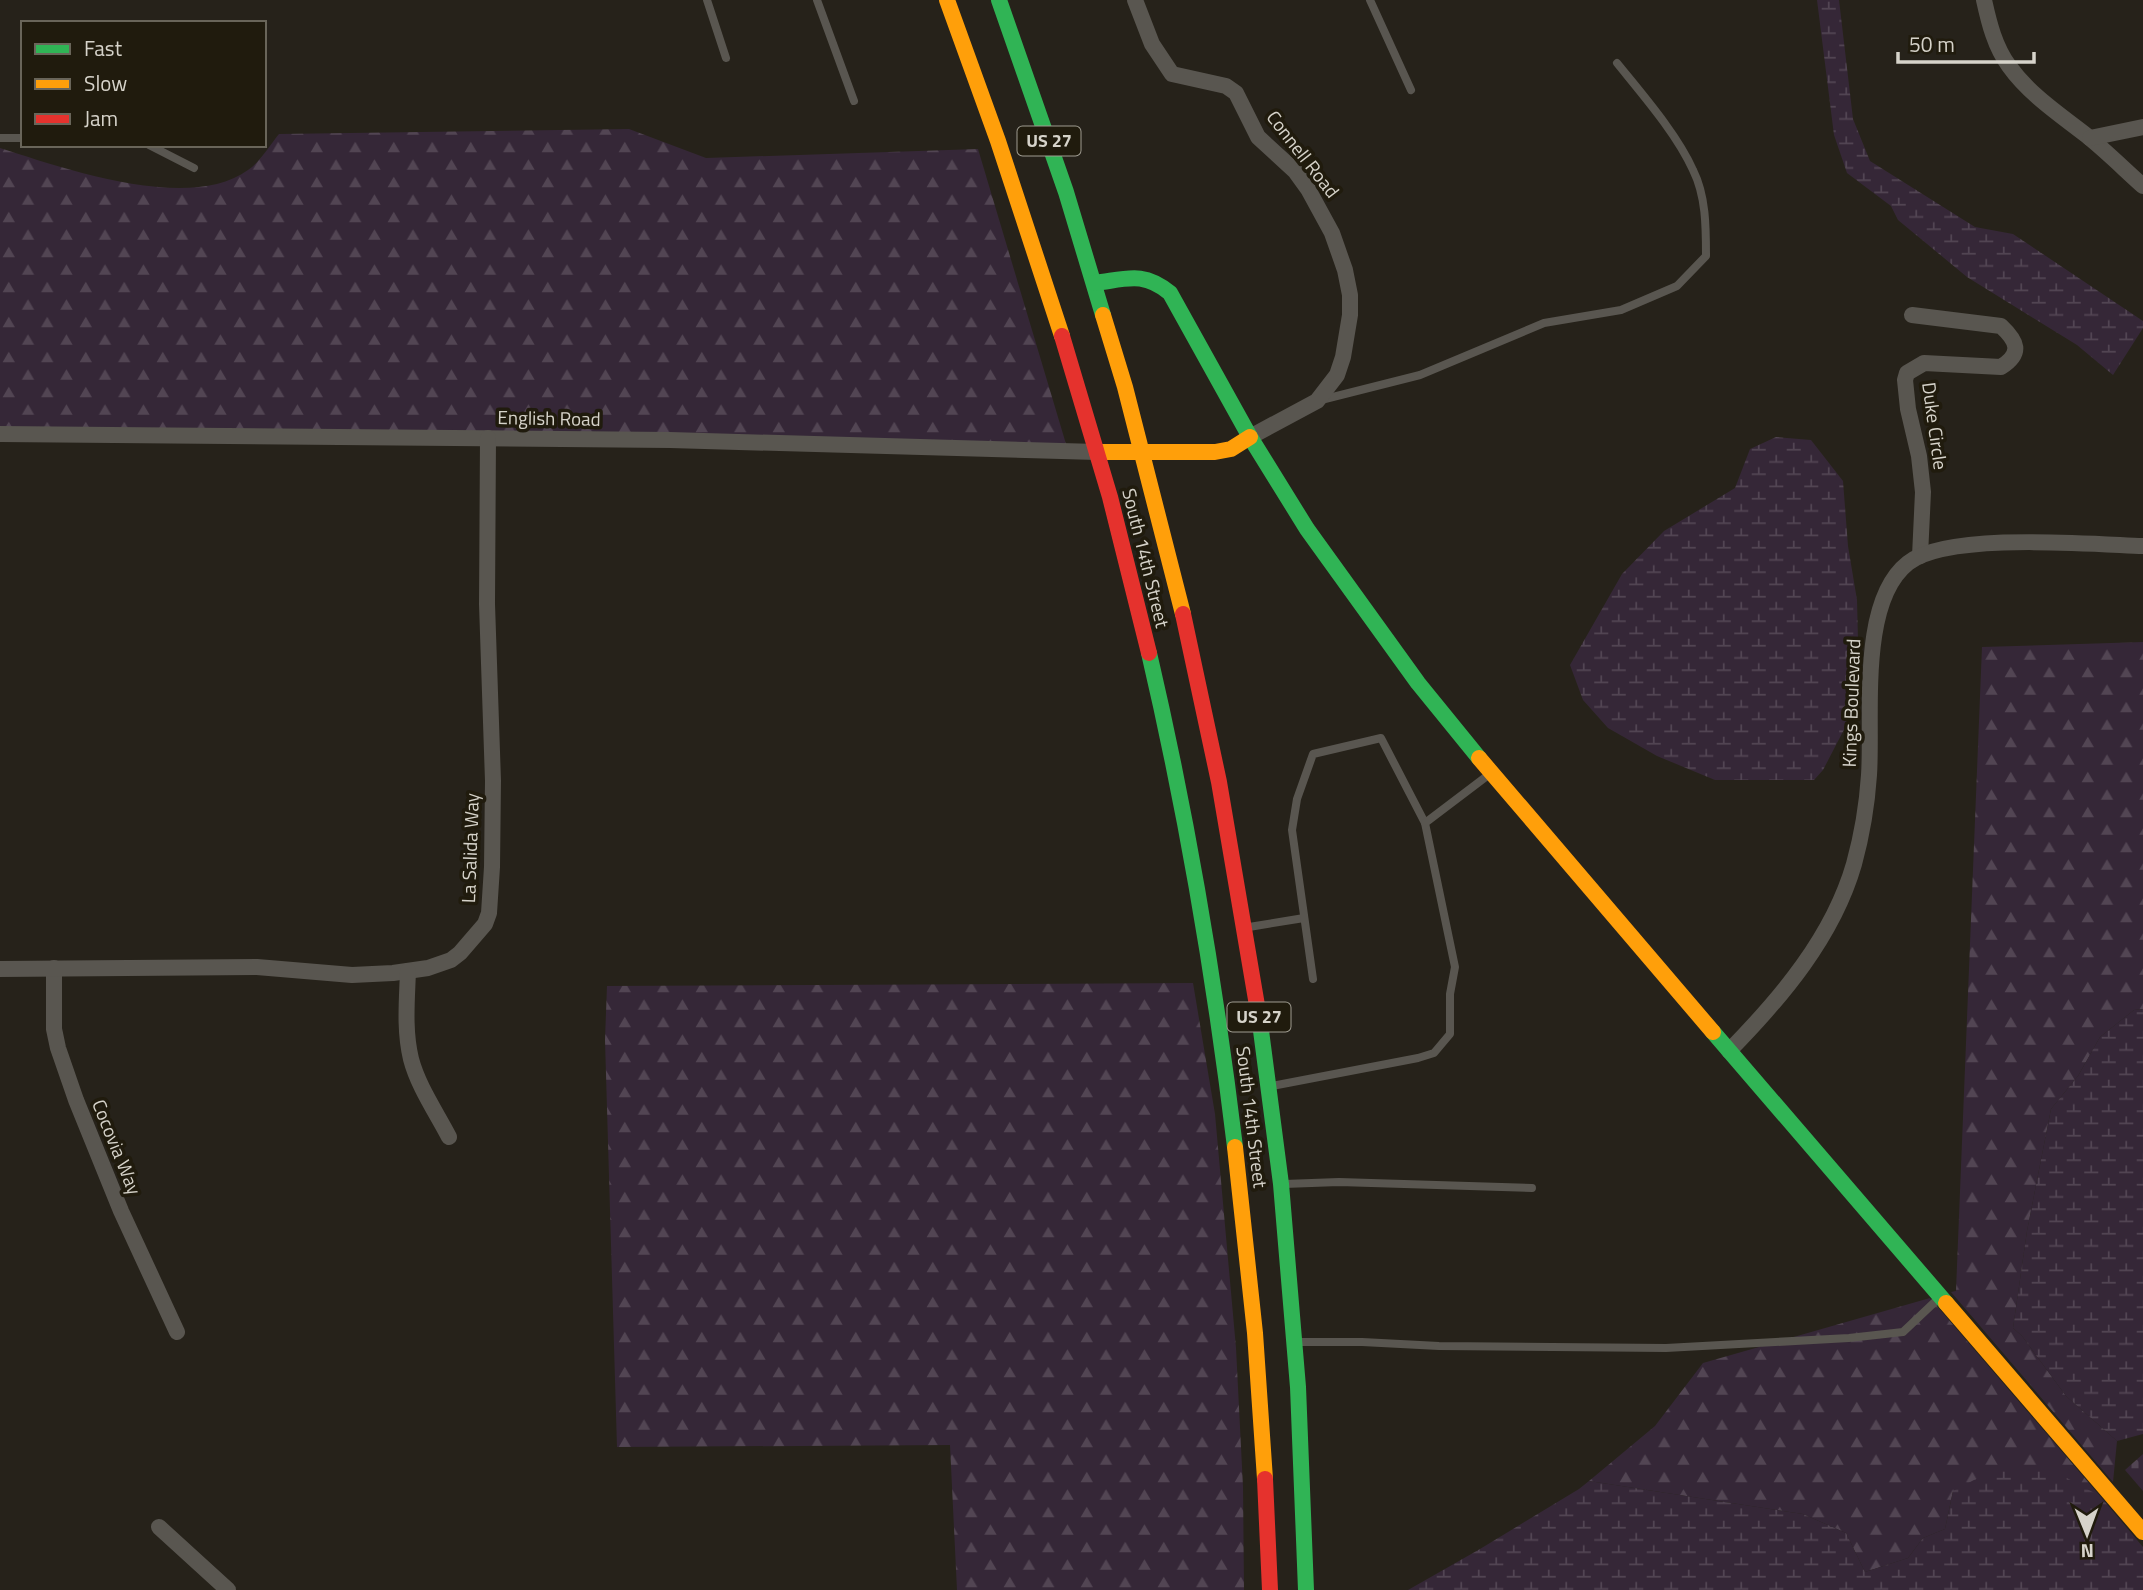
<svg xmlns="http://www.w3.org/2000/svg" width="2143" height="1590" font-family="'Titillium Web',sans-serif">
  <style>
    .forest { fill: url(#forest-firs) }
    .wetland { fill: url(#wetland-marsh) }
    .cemetery { fill: url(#cemetery-stones) }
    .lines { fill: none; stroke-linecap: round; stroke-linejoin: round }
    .lane { stroke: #595650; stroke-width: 8 }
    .street { stroke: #595650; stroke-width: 16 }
    .fast { stroke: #30b455; stroke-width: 16 }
    .slow { stroke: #ff9f0a; stroke-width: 16 }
    .jam { stroke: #e5322d; stroke-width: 16 }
    .labels { text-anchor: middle; stroke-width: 7; stroke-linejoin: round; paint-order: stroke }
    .shield { fill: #201b0d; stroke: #9f9c91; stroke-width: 2 }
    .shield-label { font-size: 18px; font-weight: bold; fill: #d6d3ca }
    .street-label { font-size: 19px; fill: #d6d3ca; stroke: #201b0d }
  </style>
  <defs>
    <pattern id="forest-firs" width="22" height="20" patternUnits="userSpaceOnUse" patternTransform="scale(1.75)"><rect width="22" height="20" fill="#352737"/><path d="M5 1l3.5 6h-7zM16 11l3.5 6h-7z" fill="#524553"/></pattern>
    <pattern id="wetland-marsh" width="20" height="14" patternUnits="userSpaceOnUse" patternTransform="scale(1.75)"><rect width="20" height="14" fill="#352737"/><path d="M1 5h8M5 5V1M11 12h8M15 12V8" fill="none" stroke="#524553"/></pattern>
    <pattern id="cemetery-stones" width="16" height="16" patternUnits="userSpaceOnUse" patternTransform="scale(1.75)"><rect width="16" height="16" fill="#352737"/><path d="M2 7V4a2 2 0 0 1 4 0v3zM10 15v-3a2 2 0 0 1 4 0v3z" fill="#524553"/></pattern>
  </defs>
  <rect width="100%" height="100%" fill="#26221a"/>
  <g class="forest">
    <path d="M629 129 706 158 978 149 1066 444 0 436V148C63 168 189 213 248 170 260 162 270 145 279 134Z"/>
    <polygon points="2143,642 2143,1009 2134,1010 2100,1037 2078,1076 2051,1109 2027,1231 2013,1328 2022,1336 2066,1396 2117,1441 2113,1482 1951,1292 1956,1291 1982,647"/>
    <polygon points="1193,983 1215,1114 1236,1348 1243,1487 1244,1590 957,1590 950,1445 617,1447 605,1040 607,986"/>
    <polygon points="1930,1298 2100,1496 1953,1491 1945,1529 1923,1538 1908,1558 1865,1572 1846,1533 1803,1514 1589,1481 1655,1426 1703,1363"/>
  </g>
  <g class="wetland">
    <polygon points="1817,0 1839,0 1853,119 1870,161 1975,227 2013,234 2143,321 2143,328 2113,375 2077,345 1967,277 1898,220 1891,206 1847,173 1834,135"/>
    <polygon points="1776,437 1811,440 1843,481 1848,546 1857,600 1859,681 1849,720 1823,770 1814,780 1715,780 1657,756 1608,728 1583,700 1570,665 1622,574 1664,531 1735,488 1750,449"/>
    <polygon points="2143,1009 2143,1434 2117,1441 2066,1396 2022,1336 2013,1328 2027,1231 2051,1109 2078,1076 2100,1037 2134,1010"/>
    <polygon points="2052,1470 2100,1496 2143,1547 2143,1590 1408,1590 1480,1549 1579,1489 1589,1481 1803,1514 1846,1533 1865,1572 1908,1558 1923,1538 1945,1529 1953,1491 1991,1471"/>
  </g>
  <polygon class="cemetery" points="2143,1454 2143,1491 2125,1470"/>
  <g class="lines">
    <g class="lane">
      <polyline points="707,0 726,58"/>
      <polyline points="817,0 854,101"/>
      <polyline points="1370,0 1411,90"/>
      <polyline points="0,138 23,138"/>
      <polyline points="149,145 194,168"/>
      <path d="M1321 400 1420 375 1544 323 1621 310 1677 286 1706 256C1706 227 1706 196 1693 170 1677 134 1642 94 1617 63"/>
      <polyline points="1249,927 1304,918"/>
      <polyline points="1313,979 1292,830 1297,799 1313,754 1381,738 1425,823"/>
      <polyline points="1272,1086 1418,1058 1434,1053 1450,1034 1450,994 1455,967 1425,823 1491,773"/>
      <polyline points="1284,1184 1339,1182 1532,1188"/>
      <polyline points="1297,1342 1362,1342 1439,1346 1666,1348 1849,1338 1903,1332 1939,1298"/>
    </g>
    <g class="street">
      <polyline points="1135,0 1152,44 1172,74 1226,86 1236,93 1258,137 1295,171 1308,189 1332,233 1345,270 1350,295 1350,315 1343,357 1337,375 1317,401 1250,437"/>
      <path d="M1984 0C1989 23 1995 47 2009 66 2029 94 2059 114 2086 135 2106 151 2124 169 2143 186"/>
      <polyline points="2090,138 2143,127"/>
      <path d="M1912 315 2001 326C2017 341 2023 353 2001 367L1924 363 1907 373 1905 380 1908 409 1919 456 1923 492 1920 556"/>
      <polyline points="0,434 670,440 1097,452"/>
      <polyline points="54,968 54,1029 58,1048 76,1100 121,1211 177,1332"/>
      <polyline points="0,969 257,967 352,975 393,973 428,968 451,960 460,953 485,924 489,913 492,867 493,781 487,604 488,438"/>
      <path d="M408 971C407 1000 404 1030 411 1059 418 1086 436 1112 449 1137"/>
      <path d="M1729 1051C1781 998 1833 937 1854 864 1862 835 1867 805 1869 775 1873 718 1858 602 1908 563 1947 532 2091 544 2143 546"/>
      <polyline points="159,1527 228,1590"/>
    </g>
    <g class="fast">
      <polyline points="999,0 1066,192 1103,315"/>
      <path d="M1095 283C1127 279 1143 271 1170 293L1250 437 1307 529 1418 683 1479 758"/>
      <path d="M1149 653C1187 816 1215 981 1235 1147"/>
      <polyline points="1260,1023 1281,1184 1298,1387 1306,1590"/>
      <polyline points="1713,1032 1946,1303"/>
    </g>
    <g class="slow">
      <polyline points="947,0 998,141 1062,336"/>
      <polyline points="1103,315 1125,387 1183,614"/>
      <polyline points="1097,452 1215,452 1231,449 1250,437"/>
      <polyline points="1479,758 1713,1032"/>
      <polyline points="1235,1147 1255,1333 1265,1479"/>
      <polyline points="1946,1303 2143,1532"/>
    </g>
    <g class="jam">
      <polyline points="1062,336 1110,497 1149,653"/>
      <polyline points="1183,614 1219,782 1260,1023"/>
      <polyline points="1265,1479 1270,1590"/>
    </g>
  </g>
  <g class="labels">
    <g class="shield">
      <rect x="1017.5" y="126.5" width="63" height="29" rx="5"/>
      <rect x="1227.5" y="1002.5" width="63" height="29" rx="5"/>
    </g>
    <g class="shield-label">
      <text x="1049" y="147">US 27</text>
      <text x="1259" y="1023">US 27</text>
    </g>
    <g class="street-label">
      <text transform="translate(1303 154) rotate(52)" y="7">Connell Road</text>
      <text transform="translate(549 418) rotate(1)" y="7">English Road</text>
      <text transform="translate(1935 426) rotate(82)" y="7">Duke Circle</text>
      <text transform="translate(1146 558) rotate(76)" y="7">South 14th Street</text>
      <text transform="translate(1851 703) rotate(-88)" y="7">Kings Boulevard</text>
      <text transform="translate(470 848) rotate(-88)" y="7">La Salida Way</text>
      <text transform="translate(1252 1117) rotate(83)" y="7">South 14th Street</text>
      <text transform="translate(117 1147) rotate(68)" y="7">Cocovia Way</text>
    </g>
  </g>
  <rect x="21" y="21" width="245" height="126" fill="#201b0d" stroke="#696559" stroke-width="2"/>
  <rect x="35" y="44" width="35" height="10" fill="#30b455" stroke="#696559" stroke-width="2"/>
  <text x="84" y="56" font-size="21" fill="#d6d3ca">Fast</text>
  <rect x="35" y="79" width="35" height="10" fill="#ff9f0a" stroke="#696559" stroke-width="2"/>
  <text x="84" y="91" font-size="21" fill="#d6d3ca">Slow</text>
  <rect x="35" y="114" width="35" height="10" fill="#e5322d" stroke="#696559" stroke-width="2"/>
  <text x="84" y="126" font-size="21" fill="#d6d3ca">Jam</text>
  <g transform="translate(2087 1534) rotate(179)" stroke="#201b0d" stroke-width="5" paint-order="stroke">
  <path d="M0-5L12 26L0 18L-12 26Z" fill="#d6d3ca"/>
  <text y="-10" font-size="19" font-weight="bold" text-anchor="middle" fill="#d6d3ca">N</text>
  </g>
  <path d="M1898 52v10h136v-10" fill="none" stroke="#d6d3ca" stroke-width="3.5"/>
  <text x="1909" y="52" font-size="21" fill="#d6d3ca" stroke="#201b0d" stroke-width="5" paint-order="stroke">50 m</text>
</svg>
